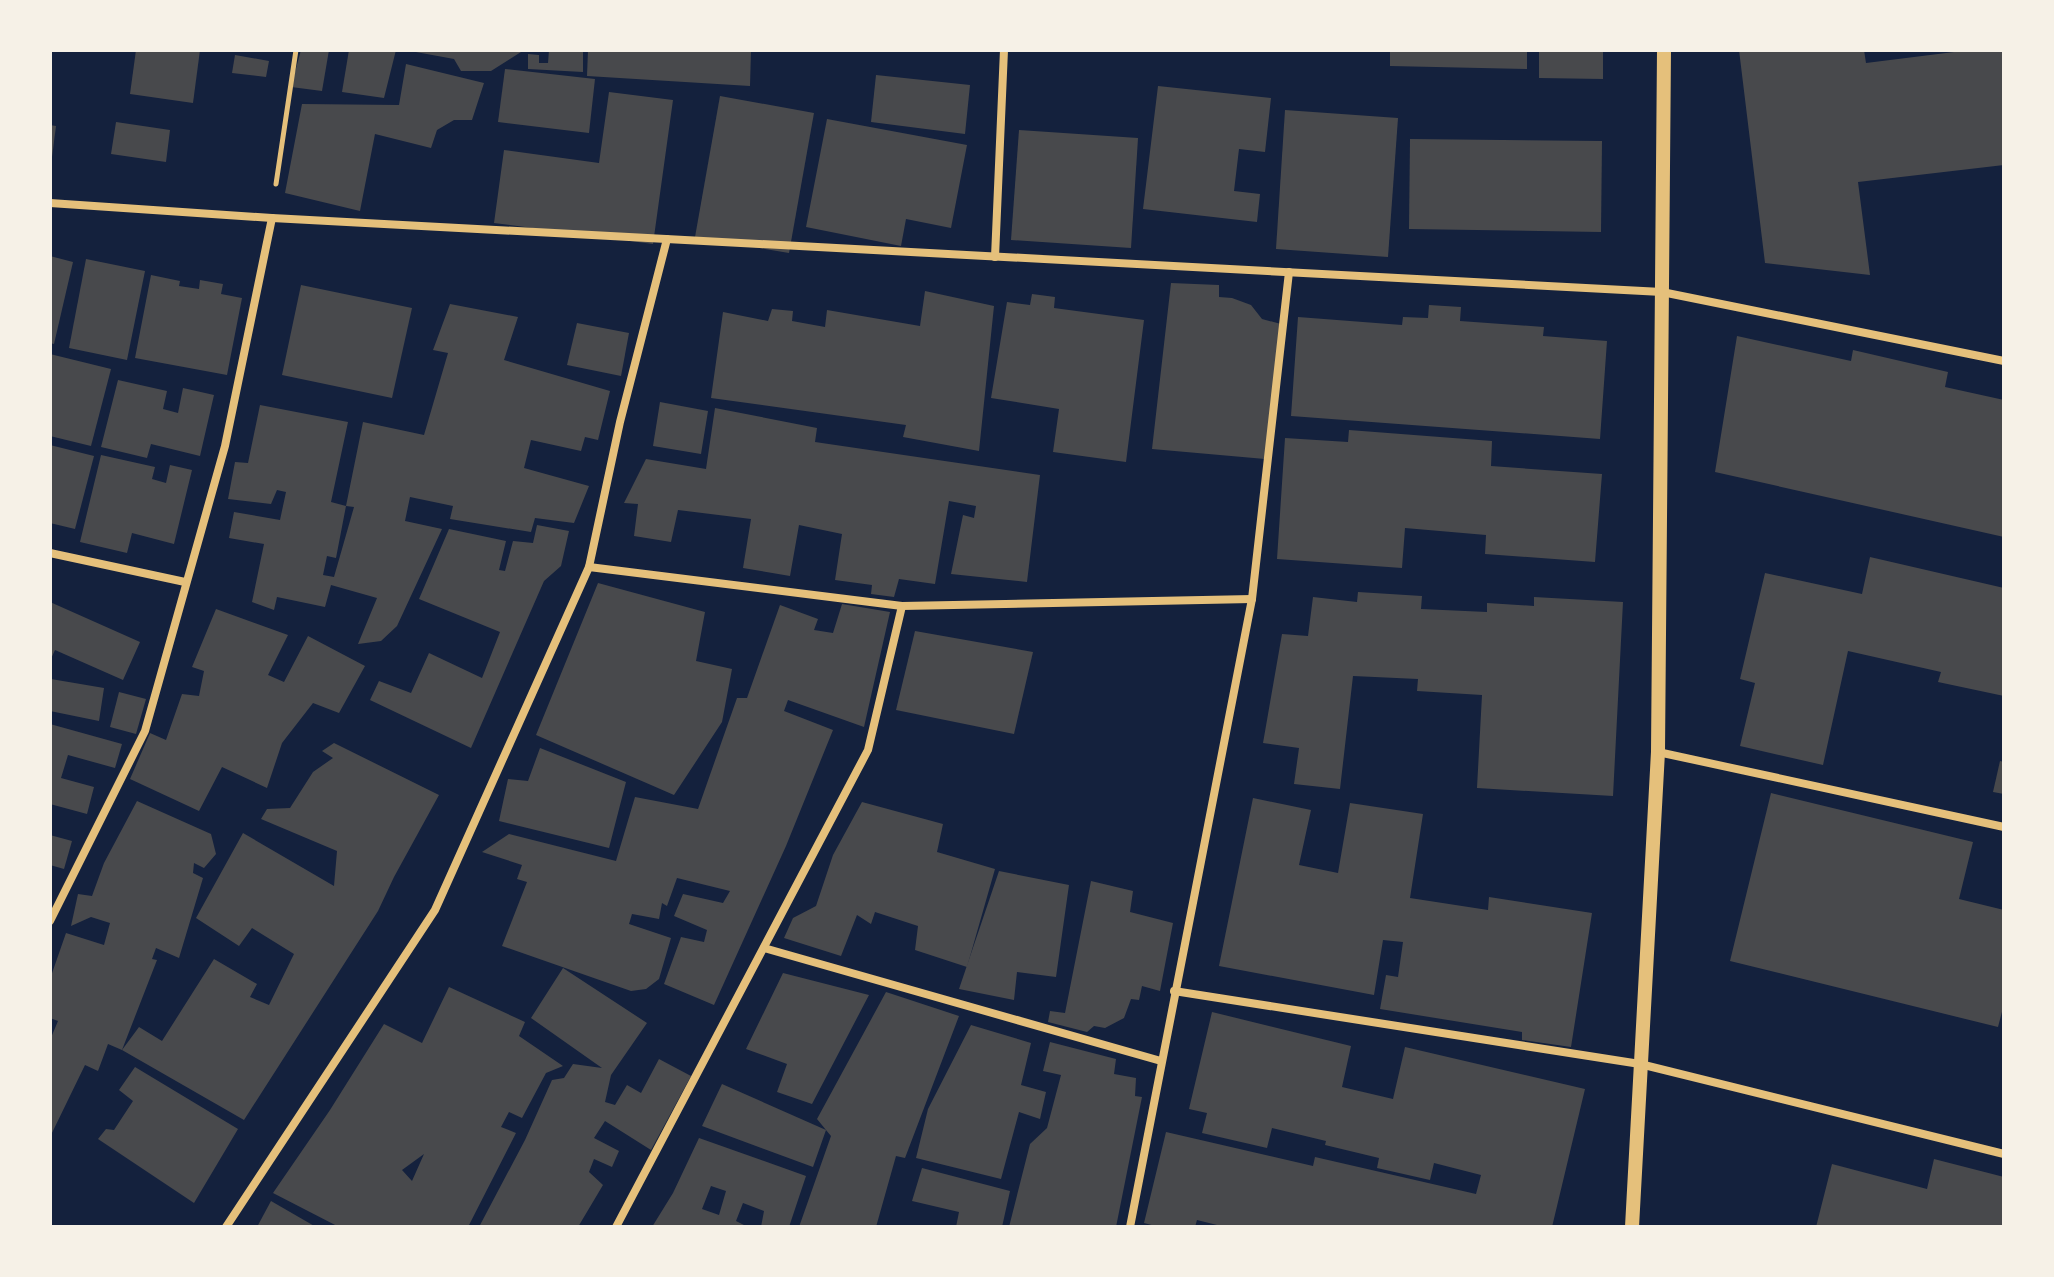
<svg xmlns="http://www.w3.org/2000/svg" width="2054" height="1277" font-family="Helvetica,sans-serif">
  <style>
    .building { fill: #48494c; fill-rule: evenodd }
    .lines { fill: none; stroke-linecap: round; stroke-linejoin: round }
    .path { stroke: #e5c07b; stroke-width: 5 }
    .minor { stroke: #e5c07b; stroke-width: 8 }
    .tertiary { stroke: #e5c07b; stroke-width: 14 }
  </style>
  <rect width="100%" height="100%" fill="#14213d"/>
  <g class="building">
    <polygon points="136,50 200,50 193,103 130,94"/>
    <polygon points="301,50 329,50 322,91 291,87"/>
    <polygon points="349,50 396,50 384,98 342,92"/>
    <polygon points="405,50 521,50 521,52 491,71 461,71 454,59"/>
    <polygon points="549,50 583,50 583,72 528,69 528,54 539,55 539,63 548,63"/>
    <polygon points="588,50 751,50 750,86 587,76"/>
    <polygon points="1390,50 1527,50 1527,69 1390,66"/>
    <polygon points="1539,50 1603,50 1603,79 1539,78"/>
    <polygon points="1739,50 1864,50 1866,63 1970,50 2004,50 2004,165 1858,182 1870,275 1765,263"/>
    <polygon points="235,55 269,61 266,77 232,73"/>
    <polygon points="406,64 484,83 472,120 454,120 437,130 431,148 375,134 360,211 285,193 302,104 399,105"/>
    <polygon points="505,69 595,79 589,133 498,122"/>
    <polygon points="876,75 970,85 965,134 871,122"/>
    <polygon points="1158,86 1271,98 1265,152 1239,149 1234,191 1260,194 1257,222 1143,209"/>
    <polygon points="609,92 673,100 653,244 494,223 504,150 599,163"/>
    <polygon points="720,96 814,113 789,253 695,237"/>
    <polygon points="1285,110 1398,118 1388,257 1276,249"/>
    <polygon points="827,119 967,145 951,228 906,219 901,246 806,227"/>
    <polygon points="116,122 170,130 166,162 111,154"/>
    <polygon points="50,125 56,126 52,157 50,157"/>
    <polygon points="1019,130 1138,138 1131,248 1011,240"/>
    <polygon points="1410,139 1602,141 1601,232 1409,229"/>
    <polygon points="50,256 73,262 54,344 50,343"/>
    <polygon points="86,259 145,271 127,360 69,348"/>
    <polygon points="151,275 180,281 179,286 199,289 200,280 223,284 221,294 242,298 227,375 135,358"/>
    <polygon points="1171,283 1219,285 1219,297 1232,298 1251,305 1262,319 1281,324 1265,459 1152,449"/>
    <polygon points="301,285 412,308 392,398 282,375"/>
    <polygon points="925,291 994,306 979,451 903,437 906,425 711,398 723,312 768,321 772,309 793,311 792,321 825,327 827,310 920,326"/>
    <polygon points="1032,294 1055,297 1054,308 1144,320 1126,462 1053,452 1059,409 991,398 1007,302 1030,305"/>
    <polygon points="450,304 518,317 504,360 610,391 598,440 585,437 581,451 531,440 524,468 589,486 574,523 535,518 531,532 450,519 453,506 410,497 405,521 442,529 397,626 381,641 358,644 377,598 331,585 325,607 277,597 274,610 252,602 264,544 229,538 234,512 280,520 286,492 277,490 271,504 228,499 235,462 248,463 260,405 348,422 331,502 346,506 336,558 327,556 323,575 334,577 354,507 346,506 363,422 424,435 448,353 433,350"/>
    <polygon points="1429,305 1461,307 1460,321 1544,327 1543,336 1607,341 1600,439 1291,416 1298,317 1402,325 1403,317 1428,318"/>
    <polygon points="577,323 629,333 621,376 567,365"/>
    <polygon points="1737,336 1851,361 1853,350 1948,372 1945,387 2004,400 2004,537 1715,472"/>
    <polygon points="50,354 111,369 91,446 50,436"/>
    <polygon points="118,380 167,391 163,409 178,413 183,388 214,395 200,456 151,444 147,458 101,447"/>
    <polygon points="660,402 708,411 701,454 653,446"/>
    <polygon points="715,408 817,428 815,442 1040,475 1027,582 951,574 963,515 974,518 976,506 949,501 935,584 899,579 894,597 871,594 872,585 835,580 842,534 799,525 790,576 743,568 751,519 678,510 671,542 634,536 638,504 624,503 646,459 706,469"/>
    <polygon points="1349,430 1492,441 1491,466 1602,474 1595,562 1485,554 1486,535 1405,528 1402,568 1277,559 1285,438 1348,442"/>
    <polygon points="50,445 94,456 75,529 50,523"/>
    <polygon points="101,455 155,467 152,479 166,483 170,465 192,470 174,544 132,533 127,553 80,542"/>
    <polygon points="537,525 569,531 561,566 544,581 471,748 370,700 379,681 411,693 429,653 482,678 500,632 419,599 449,529 506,541 499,570 505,571 513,541 533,543"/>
    <polygon points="1870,557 2004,588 2004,696 1938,682 1941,672 1848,651 1823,765 1740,746 1755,683 1740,679 1765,573 1862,594"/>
    <polygon points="598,583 705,612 696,661 732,669 722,722 674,795 536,735"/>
    <polygon points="1358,592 1422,596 1421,609 1487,612 1487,603 1534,606 1534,597 1623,602 1613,796 1477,788 1482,695 1417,691 1418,679 1353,676 1340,789 1294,784 1299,748 1263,743 1282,634 1308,636 1313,597 1357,602"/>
    <polygon points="50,602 140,642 123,680 55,650 50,661"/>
    <polygon points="842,604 890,612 864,727 788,700 784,711 833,730 786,846 714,1005 664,984 681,937 704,942 707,930 674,916 683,894 723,903 730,891 677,878 667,906 662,903 659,919 632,914 629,924 671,938 659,979 646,989 631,991 502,946 527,882 517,879 522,865 482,852 509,834 616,861 635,797 698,809 737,698 747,698 780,605 818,619 814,630 833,633"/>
    <polygon points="216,609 288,635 268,675 284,682 308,636 365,666 339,713 313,703 282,743 267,788 222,767 199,811 130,779 150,733 166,740 182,694 199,696 204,671 192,667"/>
    <polygon points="915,631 1033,652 1014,734 896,710"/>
    <polygon points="51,679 104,688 99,721 50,711"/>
    <polygon points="119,692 146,699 136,734 110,727"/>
    <polygon points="50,724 122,744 115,768 68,755 61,778 94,787 87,814 50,804"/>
    <polygon points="334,743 439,795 394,877 378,911 244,1120 122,1050 139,1027 162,1041 214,959 257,984 250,997 269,1005 294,954 252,928 239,946 196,918 243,833 334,886 337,851 261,819 267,809 290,808 313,772 333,758 322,751"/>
    <polygon points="540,748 626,782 609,848 499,821 508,779 528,781"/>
    <polygon points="2000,761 2004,762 2004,794 1993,792"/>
    <polygon points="1771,793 1973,842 1959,899 2004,910 2004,1004 1998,1027 1730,961"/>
    <polygon points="1253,798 1311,810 1299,865 1338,873 1350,803 1423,814 1410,898 1488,910 1489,897 1592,913 1571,1047 1522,1040 1522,1032 1380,1009 1386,975 1398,977 1403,942 1383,940 1374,995 1219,966"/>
    <polygon points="137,801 211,834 216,854 204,868 194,863 193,873 203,878 179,958 156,948 152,959 157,960 122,1050 108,1044 98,1071 85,1065 50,1137 50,1040 58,1021 50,1018 50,979 66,933 104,945 110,923 91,917 71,926 78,894 92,896 104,863"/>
    <polygon points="862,802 943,824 937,852 995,869 967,967 915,950 918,926 875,912 871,924 857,915 841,956 784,938 793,918 816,906 833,855"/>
    <polygon points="50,835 72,841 64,869 50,865"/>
    <polygon points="999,871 1069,885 1056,977 1017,972 1014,1000 959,989"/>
    <polygon points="1091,881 1133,891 1130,912 1173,923 1160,991 1142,986 1139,1000 1131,999 1124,1018 1105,1028 1094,1026 1087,1032 1048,1022 1050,1011 1065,1013"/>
    <polygon points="563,968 647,1023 611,1075 605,1102 615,1105 627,1085 641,1093 659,1059 691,1076 651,1150 605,1121 594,1138 619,1151 612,1167 594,1159 589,1172 603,1185 578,1227 479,1227 525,1140 552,1080 564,1078 573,1064 602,1068 531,1018"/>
    <polygon points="783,973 869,995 812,1104 777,1092 787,1064 746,1049"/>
    <path d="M449 987 525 1022 519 1036 563 1066 546 1073 522 1118 509 1112 501 1127 516 1133 468 1227H339L273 1193 330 1110 384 1024 422 1043ZM424 1154 412 1181 402 1170Z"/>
    <polygon points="886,992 959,1016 905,1158 896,1156 876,1227 799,1227 831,1136 826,1130 813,1167 702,1126 722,1084 826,1130 817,1119"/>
    <polygon points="1212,1012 1351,1046 1342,1087 1393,1099 1405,1047 1585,1089 1552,1227 1225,1227 1197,1220 1195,1227 1159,1227 1144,1223 1166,1132 1313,1166 1315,1157 1476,1194 1481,1175 1434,1163 1430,1180 1377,1168 1379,1158 1325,1145 1326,1141 1272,1128 1267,1148 1202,1133 1207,1113 1189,1109"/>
    <polygon points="971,1025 1031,1043 1021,1085 1046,1092 1040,1119 1019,1112 1001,1179 916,1158 928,1109"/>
    <polygon points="1050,1042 1116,1059 1114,1074 1136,1078 1135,1096 1142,1097 1116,1227 1009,1227 1030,1144 1047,1128 1061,1075 1043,1071"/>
    <polygon points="135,1067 238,1129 194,1203 98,1139 106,1129 114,1130 133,1101 119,1090"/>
    <path d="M699 1138 806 1176 789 1227H761L764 1211 743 1203 736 1221 748 1227H652L673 1193ZM711 1186 726 1191 719 1215 702 1209Z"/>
    <polygon points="1934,1159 2004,1177 2004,1227 1816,1227 1832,1164 1927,1189"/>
    <polygon points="922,1168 1010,1191 1002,1227 956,1227 959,1212 912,1201"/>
    <polygon points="271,1201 316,1227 257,1227"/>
  </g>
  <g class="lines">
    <polyline class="path" points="276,184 296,50"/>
    <g class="minor">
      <polyline points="50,203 272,218 1662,292 2004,361"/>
      <polyline points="995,257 1004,50"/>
      <polyline points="50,553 185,582"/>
      <polyline points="589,567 902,606 1252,599"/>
      <polyline points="1658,752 2004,827"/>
      <polyline points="50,921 145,731 225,446 272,218"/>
      <polyline points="764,948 1161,1061"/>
      <polyline points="1174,991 1640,1064 2004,1154"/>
      <polyline points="226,1227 435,910 589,567 620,422 667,239"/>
      <polyline points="616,1227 868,750 902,606"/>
      <polyline points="1130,1227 1252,599 1289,272"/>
    </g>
    <polyline class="tertiary" points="1632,1227 1658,752 1664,50"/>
  </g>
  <rect width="2054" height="1277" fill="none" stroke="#f6f1e7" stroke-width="104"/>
</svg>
